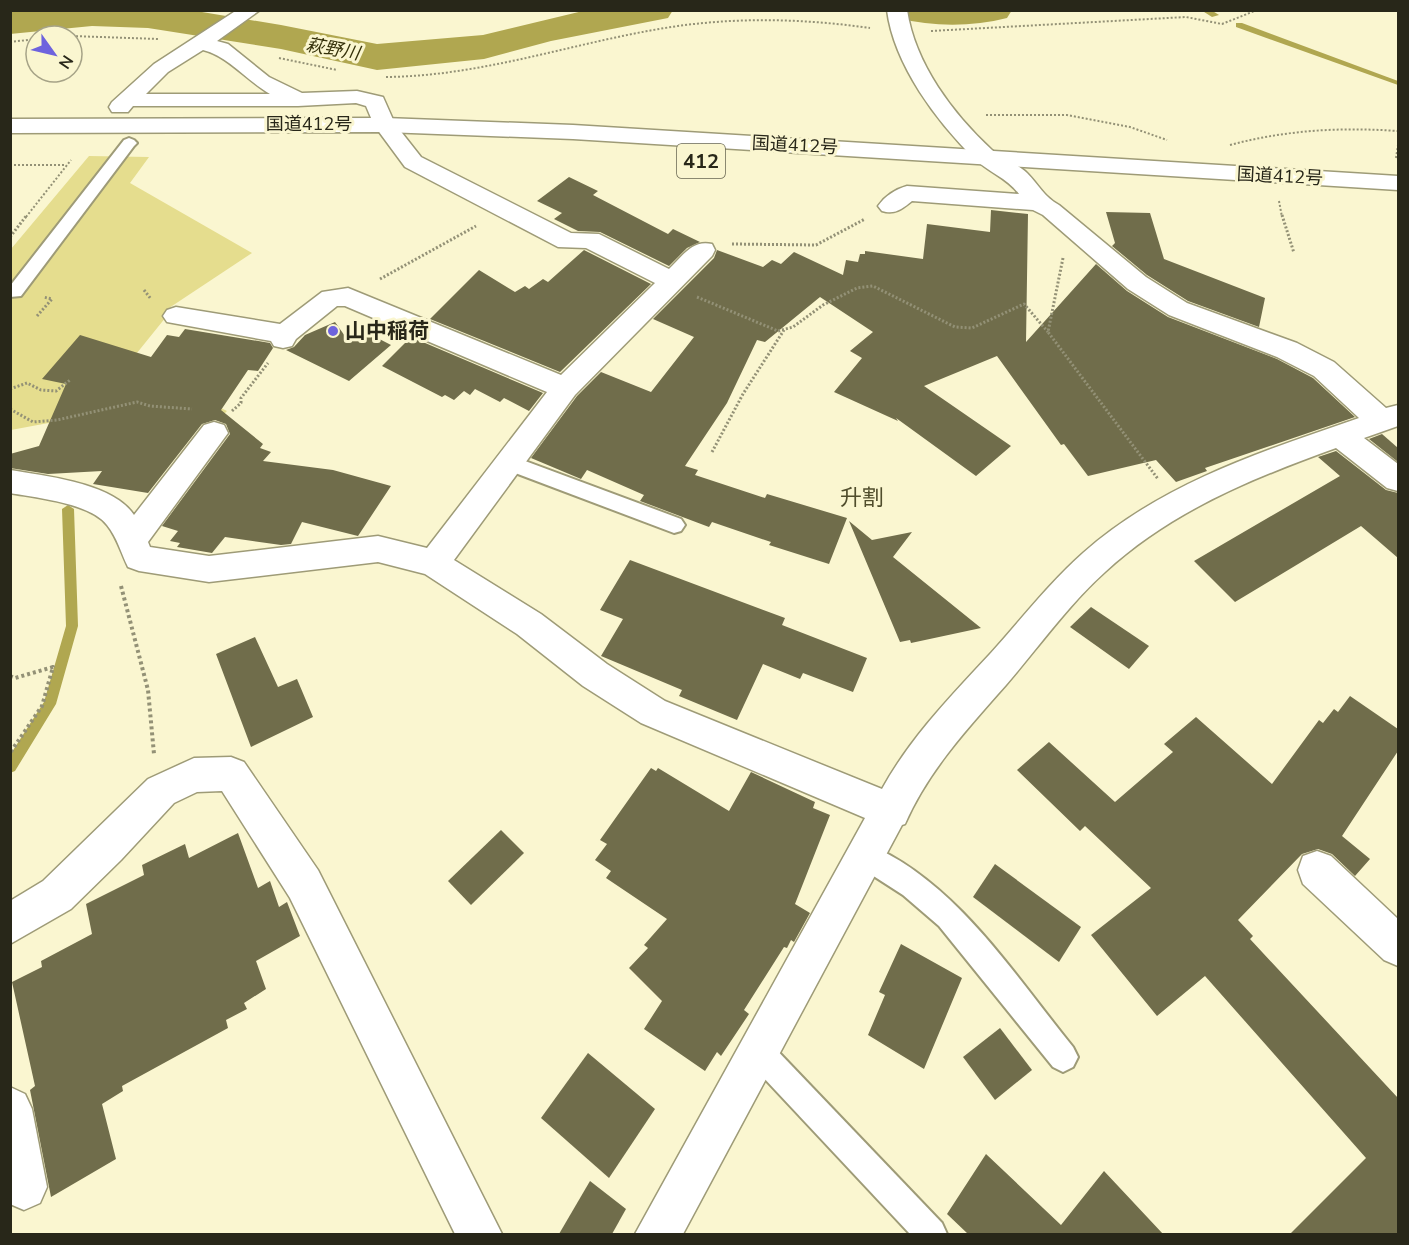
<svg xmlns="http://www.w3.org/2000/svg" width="1409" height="1245" font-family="'Nunito Sans','Noto Sans JP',sans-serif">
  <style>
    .green { fill: #e5dd8e }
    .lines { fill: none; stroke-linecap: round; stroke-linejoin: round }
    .stream { fill: #b0a750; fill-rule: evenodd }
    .river { fill: #b0a750; fill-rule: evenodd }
    .building { fill: #706d4b }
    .service-casing { stroke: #9e9b77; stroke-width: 4 }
    .minor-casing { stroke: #9e9b77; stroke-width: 3 }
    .trunk-casing { stroke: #9e9b77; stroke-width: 3 }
    .path-far2 { stroke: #939176; stroke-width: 2; stroke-dasharray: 2 2; stroke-linecap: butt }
    .path-far1 { stroke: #939176; stroke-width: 3; stroke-dasharray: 2 2; stroke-linecap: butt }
    .path { stroke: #939176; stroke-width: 4; stroke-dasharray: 3 3; stroke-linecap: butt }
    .service { fill: #fff; fill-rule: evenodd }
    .minor { fill: #fff; fill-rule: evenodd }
    .trunk { fill: #fff; fill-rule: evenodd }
    .poi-dot { fill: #6e63dd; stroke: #faf6d0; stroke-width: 2 }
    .labels { text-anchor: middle; stroke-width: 6; stroke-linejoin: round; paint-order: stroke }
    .far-water-label { font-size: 18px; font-style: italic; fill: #35310a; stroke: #faf6d0 }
    .far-street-label { font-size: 18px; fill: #282719; stroke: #faf6d0 }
    .shield { fill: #faf6d0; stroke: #676550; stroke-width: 1.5 }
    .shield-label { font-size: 20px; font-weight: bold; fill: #282719 }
    .poi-label { font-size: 21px; font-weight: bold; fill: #282719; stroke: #faf6d0; text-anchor: start }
    .neighbourhood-label { font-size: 22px; fill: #504d2c; stroke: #faf6d0 }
  </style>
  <rect width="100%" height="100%" fill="#faf6d0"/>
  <polygon class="green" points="89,156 149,157 130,183 252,253 169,308 166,317 99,400 221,408 227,411 220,418 102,413 11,430 11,249"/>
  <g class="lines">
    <g class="stream">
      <polygon points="1201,10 1211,10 1219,15 1212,17"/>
      <polygon points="1236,23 1242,23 1398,81 1398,85 1236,27"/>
      <polygon points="68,505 74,509 78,626 56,704 15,771 10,773 10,755 44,702 66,626 62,509"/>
    </g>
    <g class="river">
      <polygon points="10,10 190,10 281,25 377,44 483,35 587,10 673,10 668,18 551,41 484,59 377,70 281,49 148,28 92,26 10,34"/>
      <path d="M893 10H1012L1007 18C972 27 933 27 898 18Z"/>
    </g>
  </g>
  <g class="building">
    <polygon points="569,177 598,191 593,195 668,234 673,229 700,242 687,248 669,266 600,232 578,231 554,219 562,213 537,201"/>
    <polygon points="991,210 1028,214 1026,342 1096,264 1127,291 1168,317 1277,359 1313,378 1355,417 1205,468 1207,471 1176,482 1156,460 1088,476 1064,444 1061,445 997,356 924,386 1011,446 976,476 896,418 898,421 834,392 862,358 850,351 873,332 820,297 765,342 757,340 727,403 685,466 698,470 695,475 765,498 767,494 847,518 829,564 769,545 771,542 712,522 709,527 640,501 644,495 587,470 581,479 531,458 577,396 601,372 651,392 694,337 653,319 714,258 717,250 763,267 772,260 781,264 794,252 843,275 846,260 858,262 860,254 865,254 865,251 923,259 927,224 990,232"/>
    <polygon points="1106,212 1150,213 1164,259 1265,298 1259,327 1188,301 1147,275 1112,246 1115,243"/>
    <polygon points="584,250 651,284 560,372 430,319 479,270 515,292 525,286 529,289 543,279 548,282"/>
    <polygon points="335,322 347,339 360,329 391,345 349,381 286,350 294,347 305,335"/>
    <polygon points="185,329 270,343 273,348 258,371 248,370 221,410 263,444 260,448 271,452 263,461 333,470 391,486 358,536 302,522 291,544 281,545 225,537 212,553 177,547 180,543 170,541 178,531 162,526 230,434 226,424 215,420 202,424 148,493 93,484 102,471 48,474 10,468 10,454 39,446 66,384 42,379 80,335 151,357 167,335 179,337"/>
    <polygon points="411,337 543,393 529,411 504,398 500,402 475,389 470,395 464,391 454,400 445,395 442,397 382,366"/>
    <polygon points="1382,434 1398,448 1398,462 1369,439"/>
    <polygon points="1336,451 1386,490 1398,493 1398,558 1361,526 1235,602 1194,561 1340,476 1318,457"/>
    <polygon points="849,521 872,540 912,532 893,557 981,628 911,643 910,640 900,642"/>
    <polygon points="630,560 785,618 782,625 867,658 853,692 803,673 800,679 763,664 737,720 679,696 682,690 601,656 623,619 600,610"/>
    <polygon points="1091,607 1149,646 1129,669 1070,627"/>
    <polygon points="255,637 278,687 297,679 313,717 251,747 216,654"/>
    <polygon points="1350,696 1398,729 1398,751 1342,836 1370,859 1355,876 1332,854 1318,849 1302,854 1238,920 1253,936 1250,939 1398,1098 1398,1234 1290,1234 1366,1158 1205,976 1157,1016 1091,935 1151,888 1085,826 1080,831 1017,770 1049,742 1115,802 1173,752 1164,744 1196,717 1272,784 1319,720 1323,723 1334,709 1338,712"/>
    <polygon points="651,768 656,771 658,768 729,811 751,772 815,802 813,808 830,815 795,904 810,913 794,942 791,940 787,948 784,947 744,1010 749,1014 721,1056 717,1052 705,1071 644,1029 662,1001 629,968 648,948 644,945 667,919 606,878 611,871 595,860 607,844 600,840"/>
    <polygon points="501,830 524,853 471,905 448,881"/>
    <polygon points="238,833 258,888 270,881 279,907 287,902 300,936 256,961 266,989 244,1003 247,1009 226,1020 228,1028 122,1086 123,1091 102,1104 116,1159 51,1197 30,1090 35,1086 12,982 42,967 41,961 92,934 86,904 144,875 142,865 185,844 189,858"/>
    <polygon points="995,864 1081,927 1059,962 973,897"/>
    <polygon points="901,944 962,978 924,1069 868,1035 885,995 879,992"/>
    <polygon points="1000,1028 1032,1070 995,1100 963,1057"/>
    <polygon points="588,1053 655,1109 609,1178 541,1118"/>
    <polygon points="986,1154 1061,1225 1104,1171 1163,1234 968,1234 947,1214"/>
    <polygon points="590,1181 626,1209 612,1234 559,1234"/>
  </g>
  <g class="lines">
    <defs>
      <g id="service">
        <polygon points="129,138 134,140 137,143 134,146 21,296 10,297 10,286 124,140"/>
        <polygon points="509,455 681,519 685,525 681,531 674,533 502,468 499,463 502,458"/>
        <path d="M867 844C955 880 1015 976 1073 1047L1078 1057 1073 1067 1063 1072 1053 1067 939 926 903 895 858 866 854 857 858 848Z"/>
        <polygon points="759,1037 769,1042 942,1223 947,1234 910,1234 749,1062 744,1052 749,1042"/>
      </g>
      <g id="minor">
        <path d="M237 10H260L217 41 228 44 269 77 302 93 357 91 383 97 395 124 421 157 571 233 599 234 669 269C682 257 692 239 712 244L715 250 712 256 575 395 454 560 541 614 607 664 665 701 882 789C910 738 951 696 990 654 1020 621 1049 583 1083 553 1162 483 1261 452 1359 418L1314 376 1277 357 1169 315 1128 289 1043 215 1033 210 912 201C902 209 895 215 882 211L878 206C885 196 896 189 907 186L1019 194C1007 178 990 173 976 160 937 122 894 65 887 10H907C915 64 953 114 992 150 1002 160 1017 163 1027 173 1039 185 1044 197 1059 205L1146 277 1187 303 1297 343 1334 362 1386 408 1398 405V426L1364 438 1398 464V491L1387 488 1336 448C1253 478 1171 511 1105 572 1070 603 1037 649 1006 685 968 728 928 771 905 824L902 825 683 1234H635L865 818 641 723 583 686 517 634 425 574 378 562 209 582 139 571 128 567C121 553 117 537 107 525 90 503 37 498 10 493V470C46 476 113 483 134 515L204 425 214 422 224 425 228 433 148 542 150 547 209 556 378 536 427 548 547 392 345 306H337L296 339 292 346 283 348 274 346 271 341 167 322 163 316 167 310 176 307 280 324 322 292 348 288 561 375 655 283 586 248 558 247 405 167 374 125 366 106 356 103 298 106H133L128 112H112L109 107 112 102 154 64ZM203 50C228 56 247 81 270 94H146L168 72Z"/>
        <polygon points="231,757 244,762 318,870 502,1234 455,1234 290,898 222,791 197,792 174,803 121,860 71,909 10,944 10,901 43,881 148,779 194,758"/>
        <polygon points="1317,851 1331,856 1398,919 1398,966 1384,960 1303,884 1298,870 1303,856"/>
        <polygon points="10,1087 25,1094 32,1109 47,1187 40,1203 24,1210 10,1204"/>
      </g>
      <polygon id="trunk" points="385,118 573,125 1398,176 1398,190 573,139 385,132 10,133 10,119"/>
    </defs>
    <use href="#service" class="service-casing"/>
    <use href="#minor" class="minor-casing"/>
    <use href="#trunk" class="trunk-casing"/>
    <g class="path-far2">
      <polyline points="931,31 1186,17 1222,24 1257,10"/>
      <polyline points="72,36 158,39"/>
      <polyline points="10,42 36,39"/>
      <polyline points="279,58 337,70"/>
      <path d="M386 77C487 76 580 40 678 26 743 17 806 19 870 28"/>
      <polyline points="986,115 1067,115 1130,127 1167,140"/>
      <path d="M1230 145C1286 130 1340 127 1398 131"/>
      <polyline points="1396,158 1398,145"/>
      <polyline points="10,165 66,165"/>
      <polyline points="1279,201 1282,217"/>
      <polyline points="26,217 71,160"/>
    </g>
    <g class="path-far1">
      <polyline points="1282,215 1294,253"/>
      <polyline points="10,237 27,215"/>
      <polyline points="732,244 816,245 865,219"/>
      <polyline points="1063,258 1048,332 1158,479"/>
      <polyline points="380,279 476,226"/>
      <polyline points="144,290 151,299"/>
      <polyline points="697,297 778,331 793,327 823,305 857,288 873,286 955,327 972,328 1024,304 1048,332"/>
      <polyline points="37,316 52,299 43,297"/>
      <polyline points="10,389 27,383 41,390 56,391 70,380"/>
      <polyline points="10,409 33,422 57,420 137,402 150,406 192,409"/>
      <polyline points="232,411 241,403 241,398 268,363"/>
      <polyline points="712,452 743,394 784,330"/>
    </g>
    <g class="path">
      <polyline points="121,586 148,690 154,754"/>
      <polyline points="10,676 15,678 53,667 42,706 10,753"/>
    </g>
    <use href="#service" class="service"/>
    <use href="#minor" class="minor"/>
    <use href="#trunk" class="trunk"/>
  </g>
  <circle class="poi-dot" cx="333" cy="331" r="6"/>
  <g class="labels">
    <g class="far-water-label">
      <text transform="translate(333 49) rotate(10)" y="6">萩野川</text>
    </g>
    <g class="far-street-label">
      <text x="309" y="130">国道412号</text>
      <text transform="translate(795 145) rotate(3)" y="6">国道412号</text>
      <text transform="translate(1280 176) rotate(3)" y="6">国道412号</text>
    </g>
    <rect class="shield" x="677" y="144" width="48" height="34" rx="4.5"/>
    <g class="shield-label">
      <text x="701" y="168">412</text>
    </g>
    <g class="poi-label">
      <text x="345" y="338">山中稲荷</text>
    </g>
    <g class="neighbourhood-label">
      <text x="862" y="505">升割</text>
    </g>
  </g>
  <rect width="1409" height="1245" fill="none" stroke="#282719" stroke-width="24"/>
  <g transform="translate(54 54) rotate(124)"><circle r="28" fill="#faf6d0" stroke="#a6a387" stroke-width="1.5"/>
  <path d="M0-4.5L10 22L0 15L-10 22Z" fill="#6e63dd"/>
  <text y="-9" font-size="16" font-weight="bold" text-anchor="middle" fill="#282719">N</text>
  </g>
</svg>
